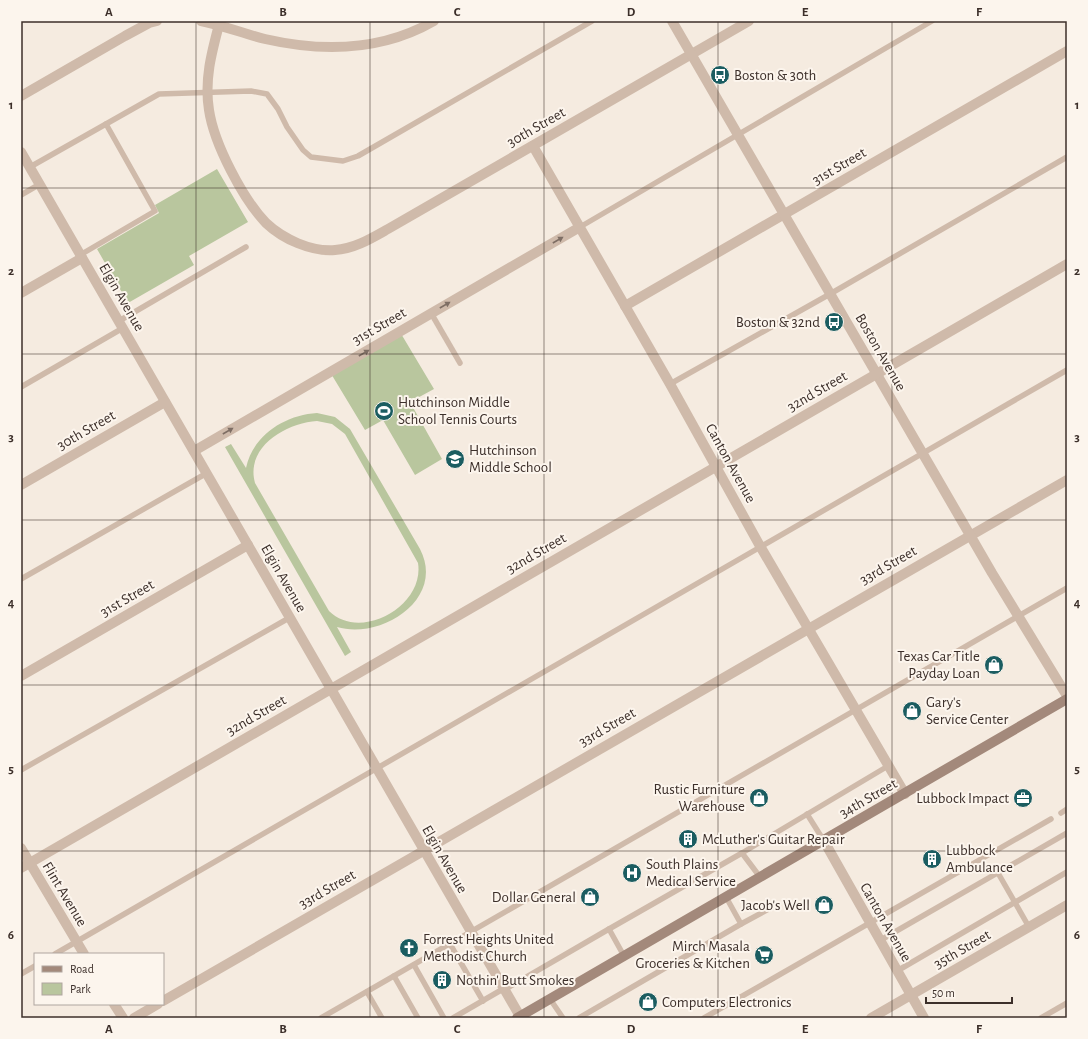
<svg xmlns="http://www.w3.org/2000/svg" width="1088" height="1039" font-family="'Alegreya Sans',sans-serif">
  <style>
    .green { fill: #b9c69e; fill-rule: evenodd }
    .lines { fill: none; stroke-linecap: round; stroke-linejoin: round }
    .service { stroke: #cfbaaa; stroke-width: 5.5 }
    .minor { stroke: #cfbaaa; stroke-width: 10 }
    .tertiary { stroke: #cfbaaa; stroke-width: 10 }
    .secondary { stroke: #a3897b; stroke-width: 10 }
    .oneway { fill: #7e6e64 }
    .grid { fill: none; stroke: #3c2f2a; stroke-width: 1; stroke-opacity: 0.55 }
    .labels { text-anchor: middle; stroke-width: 4; stroke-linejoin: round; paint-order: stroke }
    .poi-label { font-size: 15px; fill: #3c2f2a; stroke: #fcf5ed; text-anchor: start }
    .street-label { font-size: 15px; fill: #3c2f2a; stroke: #fcf5ed }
    .neatline { fill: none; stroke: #3c2f2a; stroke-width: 1.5 }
    .grid-label { font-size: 13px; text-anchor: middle; font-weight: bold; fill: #3c2f2a }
  </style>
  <rect width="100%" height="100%" fill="#f5ebe0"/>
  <g class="green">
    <polygon points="217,169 248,222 189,256 194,265 128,303 97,249 159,213 155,205"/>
    <polygon points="400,332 434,389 410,402 442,459 415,475 383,420 365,430 330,372"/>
    <path d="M317 413 335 417 350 429 420 549C446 599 381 640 337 627L351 652 345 656 225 447 231 444 246 468C253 435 285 415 317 413ZM317 421 332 424 345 434 418 563C425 606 360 642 329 611L255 483C245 447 286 423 317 421Z"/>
  </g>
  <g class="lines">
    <g class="service">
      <polyline points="30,167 159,94 251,91 267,94 278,109 287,127 303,150 311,157 343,161 358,156 592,21"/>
      <polyline points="21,195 40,184"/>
      <polyline points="580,227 932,21"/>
      <polyline points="80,255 155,211 106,124"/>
      <polyline points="431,313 460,363"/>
      <polyline points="119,321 246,247"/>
      <polyline points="670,384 830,294 1067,157"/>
      <polyline points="21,387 123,328"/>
      <polyline points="21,579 207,473"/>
      <polyline points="21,770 289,618"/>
      <polyline points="1061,813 1067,809"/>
      <polyline points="807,814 824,841"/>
      <polyline points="742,853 888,766"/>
      <polyline points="998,873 1029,927"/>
      <polyline points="741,924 776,905"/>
      <polyline points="609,929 742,853 760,877"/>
      <polyline points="879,941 1067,833"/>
      <polyline points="450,944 483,1001"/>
      <polyline points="55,954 1067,370"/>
      <polyline points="414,965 444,1018"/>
      <polyline points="897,971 1067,872"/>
      <polyline points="21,974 35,966"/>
      <polyline points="394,976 418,1018"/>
      <polyline points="504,990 609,929 624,956"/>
      <polyline points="367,992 382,1018"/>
      <polyline points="550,999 563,1018"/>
      <polyline points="321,1018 1067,588"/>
      <polyline points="453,1018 503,989"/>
      <polyline points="579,1018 741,924 726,897"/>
      <polyline points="704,1018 1051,819"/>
      <polyline points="1041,1018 1067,1003"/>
    </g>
    <g class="minor">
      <path d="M201 21C222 25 244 34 265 39 322 52 382 51 434 21"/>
      <path d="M220 21C212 51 204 79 209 110 214 144 243 199 266 223 283 239 311 252 335 250 354 249 372 238 388 229L749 21"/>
      <polyline points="21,96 125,36 149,23 157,21"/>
      <polyline points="533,146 670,384 760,546 905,794"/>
      <polyline points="21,152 521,1018"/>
      <polyline points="21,293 82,258"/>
      <polyline points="625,306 1067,51"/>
      <polyline points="194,451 580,227"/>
      <polyline points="21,485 165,402"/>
      <polyline points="21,676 248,545"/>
      <polyline points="824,841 924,1018"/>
      <polyline points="163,1001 1067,480"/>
      <polyline points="134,1018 158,1004"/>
      <polyline points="871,1018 1067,905"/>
    </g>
    <g class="tertiary">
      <polyline points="672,21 992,573 1067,696"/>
      <polyline points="21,848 84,954"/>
      <polyline points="21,868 1067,264"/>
      <polyline points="114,1004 123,1018"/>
    </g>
    <polyline class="secondary" points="517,1018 1067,699"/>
  </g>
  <defs><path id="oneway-solid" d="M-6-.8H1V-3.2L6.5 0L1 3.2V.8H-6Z"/></defs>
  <g class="oneway">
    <use href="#oneway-solid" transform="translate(558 240) rotate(-30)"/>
    <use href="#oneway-solid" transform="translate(445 305) rotate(-30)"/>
    <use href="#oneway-solid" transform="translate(364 353) rotate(-30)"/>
    <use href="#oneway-solid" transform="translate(228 431) rotate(-30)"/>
  </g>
  <path class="grid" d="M196 21V1018M370 21V1018M544 21V1018M718 21V1018M892 21V1018M21 188H1067M21 354H1067M21 520H1067M21 685H1067M21 851H1067"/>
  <defs>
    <symbol id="bus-disc" viewBox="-11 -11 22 22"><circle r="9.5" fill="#1b5d61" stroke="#fcf5ed"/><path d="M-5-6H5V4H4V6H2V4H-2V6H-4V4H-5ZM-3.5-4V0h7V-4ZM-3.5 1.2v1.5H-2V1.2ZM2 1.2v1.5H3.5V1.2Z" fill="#fff"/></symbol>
    <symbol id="stadium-disc" viewBox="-11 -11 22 22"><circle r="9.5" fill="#1b5d61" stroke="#fcf5ed"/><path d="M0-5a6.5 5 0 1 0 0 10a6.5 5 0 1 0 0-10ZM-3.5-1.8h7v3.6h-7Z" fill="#fff"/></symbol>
    <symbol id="school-disc" viewBox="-11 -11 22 22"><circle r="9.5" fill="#1b5d61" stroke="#fcf5ed"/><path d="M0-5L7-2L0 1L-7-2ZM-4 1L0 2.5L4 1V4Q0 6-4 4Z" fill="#fff"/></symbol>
    <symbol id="shop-disc" viewBox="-11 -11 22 22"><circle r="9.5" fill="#1b5d61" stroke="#fcf5ed"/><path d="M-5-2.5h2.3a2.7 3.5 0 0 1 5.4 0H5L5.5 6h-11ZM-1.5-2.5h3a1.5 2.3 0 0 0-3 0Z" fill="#fff"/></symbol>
    <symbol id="office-disc" viewBox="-11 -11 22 22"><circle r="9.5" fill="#1b5d61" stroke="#fcf5ed"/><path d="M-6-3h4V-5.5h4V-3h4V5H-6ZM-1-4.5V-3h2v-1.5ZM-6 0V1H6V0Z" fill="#fff"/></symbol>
    <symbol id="building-disc" viewBox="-11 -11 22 22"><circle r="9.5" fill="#1b5d61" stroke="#fcf5ed"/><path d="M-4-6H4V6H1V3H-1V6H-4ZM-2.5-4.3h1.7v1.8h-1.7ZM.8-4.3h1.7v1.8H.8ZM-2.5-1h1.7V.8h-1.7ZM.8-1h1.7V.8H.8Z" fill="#fff"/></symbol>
    <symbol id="hospital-disc" viewBox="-11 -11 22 22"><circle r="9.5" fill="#1b5d61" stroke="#fcf5ed"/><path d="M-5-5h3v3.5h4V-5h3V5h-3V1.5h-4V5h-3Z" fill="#fff"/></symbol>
    <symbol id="church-disc" viewBox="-11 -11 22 22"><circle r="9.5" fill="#1b5d61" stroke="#fcf5ed"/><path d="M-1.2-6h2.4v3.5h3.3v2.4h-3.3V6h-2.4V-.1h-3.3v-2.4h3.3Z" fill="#fff"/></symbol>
    <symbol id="supermarket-disc" viewBox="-11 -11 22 22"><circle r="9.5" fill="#1b5d61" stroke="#fcf5ed"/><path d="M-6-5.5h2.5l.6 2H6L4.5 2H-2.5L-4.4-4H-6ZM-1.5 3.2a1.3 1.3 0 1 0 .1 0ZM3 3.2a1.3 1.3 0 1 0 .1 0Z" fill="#fff"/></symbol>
  </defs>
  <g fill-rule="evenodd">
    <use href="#bus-disc" x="709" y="64" width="22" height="22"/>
    <use href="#bus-disc" x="823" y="311" width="22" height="22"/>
    <use href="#stadium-disc" x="373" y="400" width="22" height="22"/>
    <use href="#school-disc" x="444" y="448" width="22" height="22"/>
    <use href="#shop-disc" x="983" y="654" width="22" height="22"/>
    <use href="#shop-disc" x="901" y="700" width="22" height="22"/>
    <use href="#shop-disc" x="748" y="787" width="22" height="22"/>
    <use href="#office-disc" x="1012" y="787" width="22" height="22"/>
    <use href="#building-disc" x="677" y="828" width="22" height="22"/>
    <use href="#building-disc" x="921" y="848" width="22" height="22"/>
    <use href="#hospital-disc" x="621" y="862" width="22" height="22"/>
    <use href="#shop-disc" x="579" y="886" width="22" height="22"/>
    <use href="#shop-disc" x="813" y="894" width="22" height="22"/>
    <use href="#church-disc" x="398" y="937" width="22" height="22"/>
    <use href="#supermarket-disc" x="753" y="944" width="22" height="22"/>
    <use href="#building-disc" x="431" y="969" width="22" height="22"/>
    <use href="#shop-disc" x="637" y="991" width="22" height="22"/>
  </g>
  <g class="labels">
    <g class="poi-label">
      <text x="734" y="80">Boston &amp; 30th</text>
      <text x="820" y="327" text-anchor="end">Boston &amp; 32nd</text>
      <text x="398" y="407">Hutchinson Middle<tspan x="398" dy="17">School Tennis Courts</tspan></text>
      <text x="469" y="455">Hutchinson<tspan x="469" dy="17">Middle School</tspan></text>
      <text x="980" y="661" text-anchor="end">Texas Car Title<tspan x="980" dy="17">Payday Loan</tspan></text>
      <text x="926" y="707">Gary's<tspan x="926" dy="17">Service Center</tspan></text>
      <text x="745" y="794" text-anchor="end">Rustic Furniture<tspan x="745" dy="17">Warehouse</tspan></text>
      <text x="1009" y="803" text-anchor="end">Lubbock Impact</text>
      <text x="702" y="844">McLuther's Guitar Repair</text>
      <text x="946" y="855">Lubbock<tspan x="946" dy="17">Ambulance</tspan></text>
      <text x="646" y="869">South Plains<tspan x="646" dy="17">Medical Service</tspan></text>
      <text x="576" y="902" text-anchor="end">Dollar General</text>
      <text x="810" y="910" text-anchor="end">Jacob's Well</text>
      <text x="423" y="944">Forrest Heights United<tspan x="423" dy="17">Methodist Church</tspan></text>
      <text x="750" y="951" text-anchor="end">Mirch Masala<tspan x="750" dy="17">Groceries &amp; Kitchen</tspan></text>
      <text x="456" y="985">Nothin' Butt Smokes</text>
      <text x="662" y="1007">Computers Electronics</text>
    </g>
    <g class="street-label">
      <text transform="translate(536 127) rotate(-30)" y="5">30th Street</text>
      <text transform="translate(839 166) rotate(-30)" y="5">31st Street</text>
      <text transform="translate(122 297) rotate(60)" y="5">Elgin Avenue</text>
      <text transform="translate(379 326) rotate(-30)" y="5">31st Street</text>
      <text transform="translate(881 352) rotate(60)" y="5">Boston Avenue</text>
      <text transform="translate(817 391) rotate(-30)" y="5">32nd Street</text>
      <text transform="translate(86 430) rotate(-30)" y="5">30th Street</text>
      <text transform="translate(731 463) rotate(61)" y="5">Canton Avenue</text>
      <text transform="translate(536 553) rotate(-30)" y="5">32nd Street</text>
      <text transform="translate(888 565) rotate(-30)" y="5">33rd Street</text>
      <text transform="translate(284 578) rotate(60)" y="5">Elgin Avenue</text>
      <text transform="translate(127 598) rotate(-30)" y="5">31st Street</text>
      <text transform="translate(256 715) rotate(-30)" y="5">32nd Street</text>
      <text transform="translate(607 727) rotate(-30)" y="5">33rd Street</text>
      <text transform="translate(868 798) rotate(-30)" y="5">34th Street</text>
      <text transform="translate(445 859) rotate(60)" y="5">Elgin Avenue</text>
      <text transform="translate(327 889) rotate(-30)" y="5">33rd Street</text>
      <text transform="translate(65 894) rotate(59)" y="5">Flint Avenue</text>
      <text transform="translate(886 922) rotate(60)" y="5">Canton Avenue</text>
      <text transform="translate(962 949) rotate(-30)" y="5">35th Street</text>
    </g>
  </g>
  <rect width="1088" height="1039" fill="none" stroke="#fcf5ed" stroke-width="44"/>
  <rect x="34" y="953" width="130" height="52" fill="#fcf5ed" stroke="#afa69f"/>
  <rect x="42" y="966" width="20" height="6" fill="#a3897b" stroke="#afa69f"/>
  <text x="70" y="973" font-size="12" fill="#3c2f2a">Road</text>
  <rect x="42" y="983" width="20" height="12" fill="#b9c69e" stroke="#afa69f"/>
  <text x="70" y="993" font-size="12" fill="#3c2f2a">Park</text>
  <path d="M926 997v6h86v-6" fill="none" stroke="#3c2f2a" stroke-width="2"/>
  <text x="932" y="997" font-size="12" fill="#3c2f2a" stroke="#fcf5ed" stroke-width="3" paint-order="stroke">50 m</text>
  <rect x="22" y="22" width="1044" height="995" class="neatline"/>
  <g class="grid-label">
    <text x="109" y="16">A</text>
    <text x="283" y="16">B</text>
    <text x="457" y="16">C</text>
    <text x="631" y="16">D</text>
    <text x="805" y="16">E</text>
    <text x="979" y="16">F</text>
    <text x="11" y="109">1</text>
    <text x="1077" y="109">1</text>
    <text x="11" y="275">2</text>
    <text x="1077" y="275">2</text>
    <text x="11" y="441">3</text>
    <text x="1077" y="441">3</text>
    <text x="11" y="607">4</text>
    <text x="1077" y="607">4</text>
    <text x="11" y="773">5</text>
    <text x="1077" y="773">5</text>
    <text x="11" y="939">6</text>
    <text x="1077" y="939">6</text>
    <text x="109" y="1033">A</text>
    <text x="283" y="1033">B</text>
    <text x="457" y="1033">C</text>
    <text x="631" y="1033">D</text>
    <text x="805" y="1033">E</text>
    <text x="979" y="1033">F</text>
  </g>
</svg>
